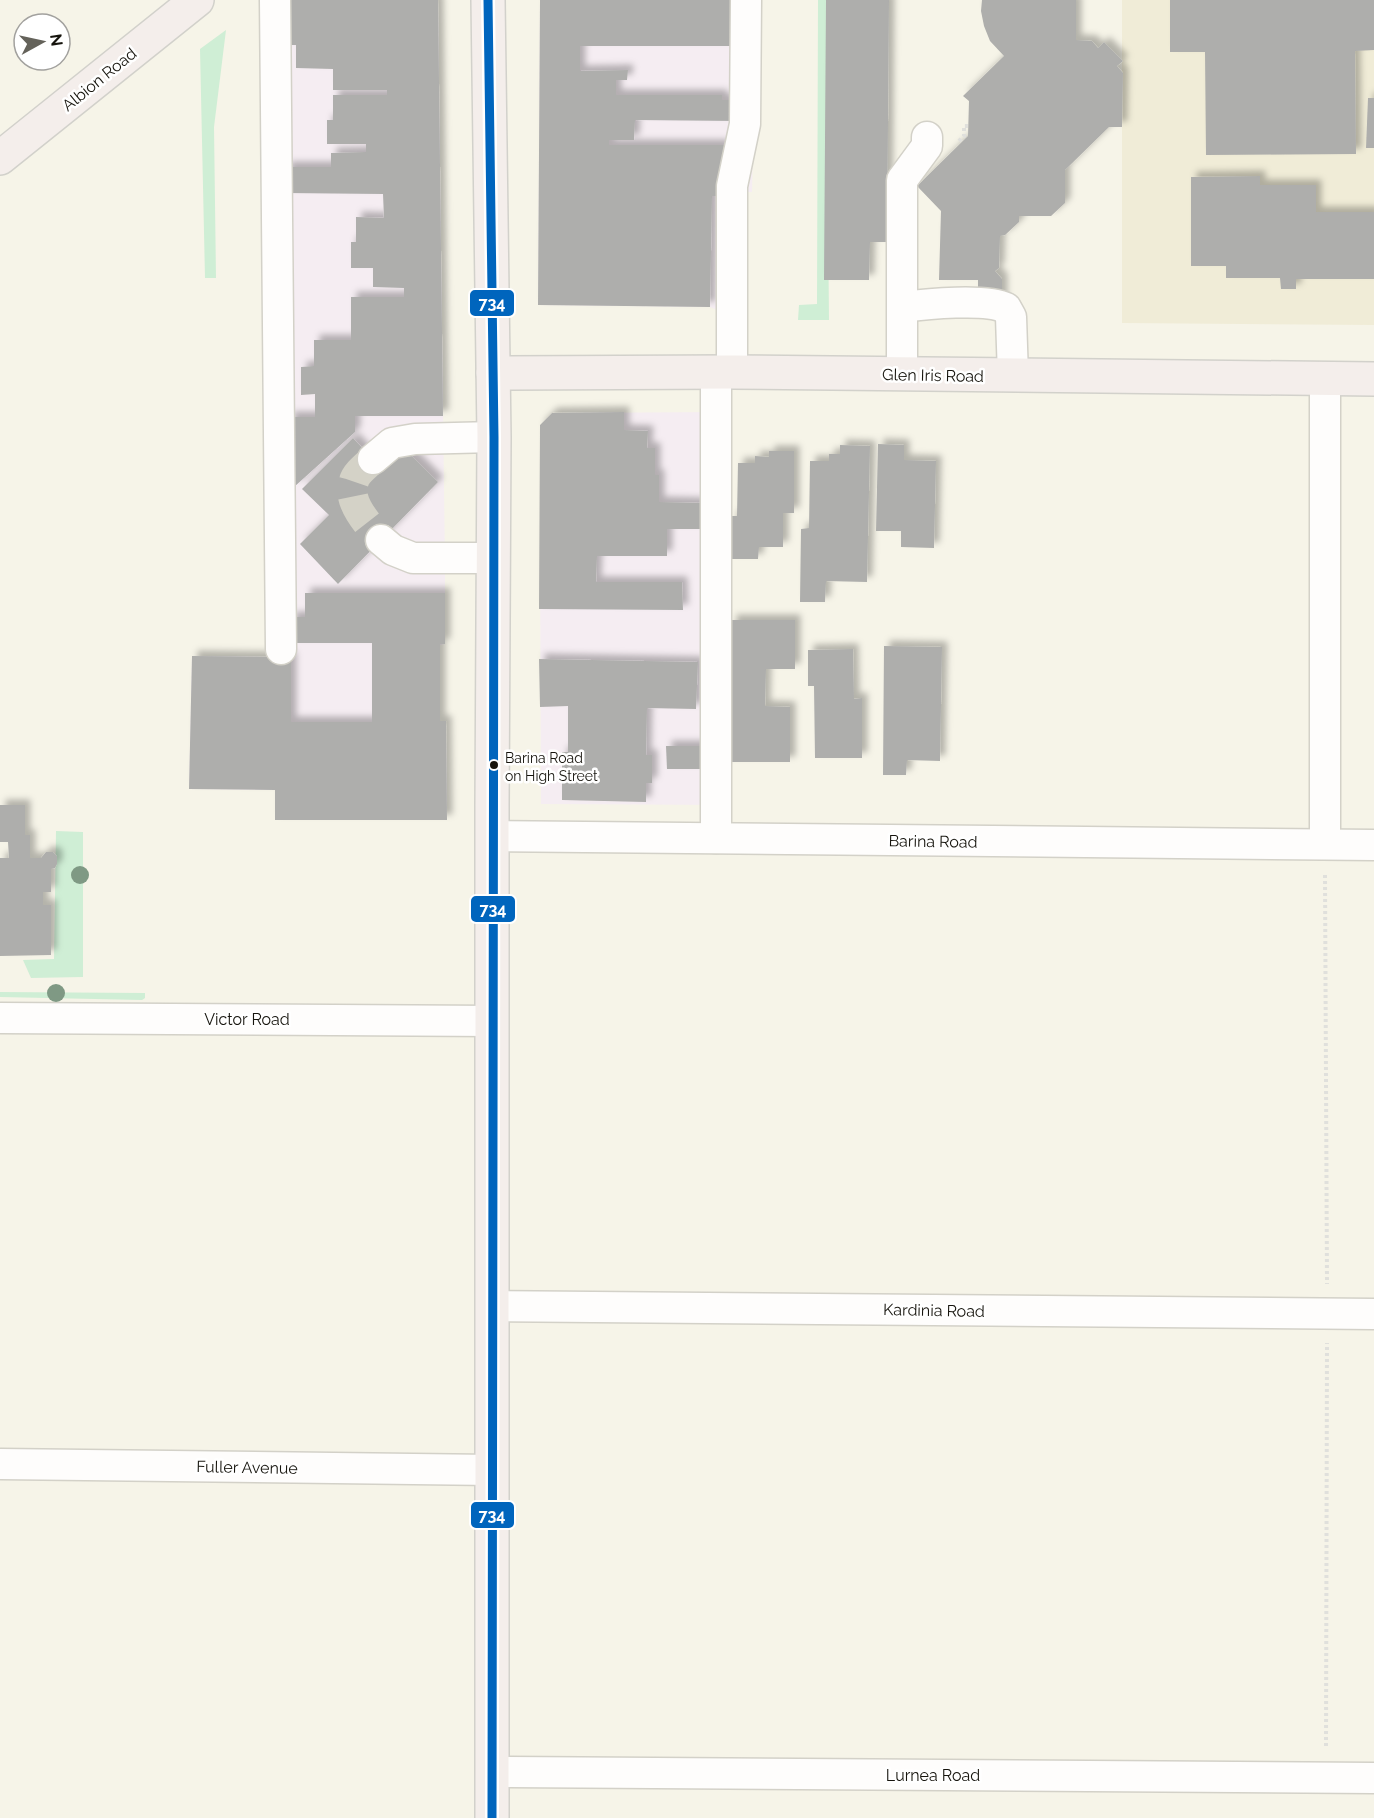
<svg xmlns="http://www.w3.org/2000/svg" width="1374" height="1818" font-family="Raleway,sans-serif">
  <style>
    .commercial { fill: #f5edf2 }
    .built { fill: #f0ecd7 }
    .green { fill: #cfeed5 }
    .building { fill: #aeaeac; filter: url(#shadow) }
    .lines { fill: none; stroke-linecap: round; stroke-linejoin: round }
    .minor-tunnel { stroke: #d4d2c7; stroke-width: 30; stroke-dasharray: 30 15; stroke-linecap: butt }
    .minor-casing { stroke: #d3d1c8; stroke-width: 33 }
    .major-casing { stroke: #d2d1cb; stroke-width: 36 }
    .path { stroke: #e0e0dc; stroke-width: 4; stroke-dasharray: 3 3; stroke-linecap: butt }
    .minor { stroke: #fefdfc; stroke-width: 30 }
    .major { stroke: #f4eeeb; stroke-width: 33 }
    .bus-1-casing { stroke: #fff; stroke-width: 14 }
    .bus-1 { stroke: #0065bd; stroke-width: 9 }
    .tree { fill: #7f9984 }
    .bus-dot { fill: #16140d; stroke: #fff; stroke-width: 2 }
    .labels { text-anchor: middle; stroke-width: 5; stroke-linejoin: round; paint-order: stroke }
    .bus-label { font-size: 14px; fill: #16140d; stroke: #fff; text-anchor: start }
    .street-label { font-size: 16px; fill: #16140d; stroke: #fff }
    .line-badge { stroke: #fff; stroke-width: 2 }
    .badge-label { font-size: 16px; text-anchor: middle; font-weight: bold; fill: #fff }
  </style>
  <defs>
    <filter id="shadow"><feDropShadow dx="5.5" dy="-5.5" stdDeviation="3" flood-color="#0004"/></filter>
  </defs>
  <rect width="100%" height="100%" fill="#f6f4e8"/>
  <g class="commercial">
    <polygon points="267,0 438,0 445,567 445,644 440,645 440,721 446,721 447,820 275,820 275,790 189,789 192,656 274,657"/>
    <polygon points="540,0 756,0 752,192 740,192 739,319 710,307 538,305"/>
    <polygon points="725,412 722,805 541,804 540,528 552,413"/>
  </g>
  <polygon class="built" points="1122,0 1374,0 1374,325 1122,323"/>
  <g class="green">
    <polygon points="818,0 826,0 829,320 798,320 799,305 817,304"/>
    <polygon points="226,30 214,127 216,278 205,278 200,49"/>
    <polygon points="56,831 83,832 83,977 31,978 23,960 54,959"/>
    <polygon points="0,992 145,993 145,998 142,1000 0,997"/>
  </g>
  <g class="building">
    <polygon points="282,0 438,0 443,416 355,416 355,432 294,487 288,417 315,417 315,394 301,395 301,367 314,366 314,340 351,340 351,297 404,297 404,288 373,287 373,268 351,268 351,242 356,242 356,217 384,218 383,194 285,193 285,167 331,167 331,153 366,152 366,144 327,144 327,120 333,120 333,95 387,95 387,90 333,90 333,69 296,68 296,45 283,45"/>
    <polygon points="540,0 736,0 736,46 580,46 580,71 628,70 627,80 616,80 616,95 722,95 722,100 736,100 736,121 635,120 634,140 609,140 609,145 724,145 725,196 712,196 710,307 538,305"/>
    <polygon points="826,0 889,0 887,242 870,242 869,280 824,280"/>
    <polygon points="982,0 1076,0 1076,40 1092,41 1098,48 1104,42 1123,61 1117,66 1123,73 1122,127 1109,127 1065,170 1065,203 1051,216 1019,216 1019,222 1005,235 1000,236 999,268 995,271 1002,279 1002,316 978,316 978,280 939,280 941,211 917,186 968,136 969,101 963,96 1004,56 990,41 984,26 981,11"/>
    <polygon points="1170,0 1374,0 1374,50 1355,51 1356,154 1206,155 1205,52 1170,52"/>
    <polygon points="1368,98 1374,98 1374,148 1366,148"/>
    <polygon points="1260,176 1260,185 1316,185 1316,212 1374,212 1374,279 1296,279 1296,289 1281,289 1280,278 1226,278 1226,266 1191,266 1191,177"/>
    <polygon points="624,412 624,430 648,431 647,448 655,448 655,475 659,475 659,502 701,503 701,529 667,529 667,556 597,556 596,582 682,582 683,610 539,609 540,425 552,413"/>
    <polygon points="353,438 381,468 402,446 438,482 338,584 300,544 329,515 302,489"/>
    <polygon points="878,444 904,445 904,460 936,461 934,548 901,547 901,531 876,531"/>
    <polygon points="840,445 870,446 867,582 826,581 825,602 800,602 801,529 809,528 810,461 829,461 829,454 840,454"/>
    <polygon points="769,451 794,451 794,513 783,513 783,547 759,547 758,559 732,559 732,516 737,516 738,463 755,463 755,456 769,457"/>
    <polygon points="305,593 445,593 445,644 440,644 440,721 446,721 447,820 275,820 275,790 189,789 192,656 291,657 291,722 372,722 372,643 290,643 290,617 305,617"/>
    <polygon points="731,620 795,620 795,669 766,669 765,706 790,707 790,762 724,762 724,729 731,728"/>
    <polygon points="884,646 942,647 940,761 907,760 906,775 883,775"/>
    <polygon points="853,649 854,699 862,698 862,758 815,758 814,686 808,686 808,650"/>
    <polygon points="539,659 698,662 696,709 647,708 646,755 652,755 652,783 646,783 646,802 562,800 562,752 568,752 568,706 540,707"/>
    <polygon points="666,746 707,746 707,769 667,769"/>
    <polygon points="0,805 25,805 25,835 30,835 30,858 41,858 46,852 53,852 57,856 57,864 55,868 51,869 51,892 43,892 43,905 51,905 51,955 0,956 0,858 9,858 8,842 0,842"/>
  </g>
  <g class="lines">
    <path class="minor-tunnel" d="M373 459C367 465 356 473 354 481 346 503 369 524 381 540"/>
    <defs>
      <g id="minor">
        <polyline points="275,0 281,649"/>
        <path d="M903 307C926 304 986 298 1006 308L1011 317 1013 376"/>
        <polyline points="732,372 732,186 745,124 746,0"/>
        <polyline points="902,374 902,180 927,146 927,137"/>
        <polyline points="1325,378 1325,844"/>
        <polyline points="373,459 392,443 415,439 494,437"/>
        <polyline points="381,540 393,550 413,558 494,558"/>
        <polyline points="492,836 1374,845"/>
        <polyline points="716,838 716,372"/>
        <polyline points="0,1018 493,1021"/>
        <polyline points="493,1306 1374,1314"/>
        <polyline points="0,1464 493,1470"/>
        <polyline points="492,1772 1374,1778"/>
      </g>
      <g id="major">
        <polyline points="488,0 494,437 492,807 492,1818"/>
        <polyline points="0,158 197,0"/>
        <polyline points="493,373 732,372 1374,379"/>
      </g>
    </defs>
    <use href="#minor" class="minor-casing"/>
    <use href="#major" class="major-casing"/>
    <g class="path">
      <polyline points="959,141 964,136 964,126 969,126"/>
      <polyline points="1325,875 1327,1284"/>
      <polyline points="1326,1746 1327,1343"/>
    </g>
    <use href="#minor" class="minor"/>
    <use href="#major" class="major"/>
    <defs>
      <polyline id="bus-1" points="488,0 494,437 492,1818"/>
    </defs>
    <use href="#bus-1" class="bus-1-casing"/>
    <use href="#bus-1" class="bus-1"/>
  </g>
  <g class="tree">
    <circle cx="80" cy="875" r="9"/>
    <circle cx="56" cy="993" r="9"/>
  </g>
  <circle class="bus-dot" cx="494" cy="765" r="5"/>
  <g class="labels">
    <g class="bus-label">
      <text x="505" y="763">Barina Road<tspan x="505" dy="18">on High Street</tspan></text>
    </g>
    <g class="street-label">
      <text transform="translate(99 79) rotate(-39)" y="6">Albion Road</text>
      <text transform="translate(933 375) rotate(1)" y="6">Glen Iris Road</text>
      <text transform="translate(933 841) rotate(1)" y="6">Barina Road</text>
      <text x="247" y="1025">Victor Road</text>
      <text transform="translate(934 1310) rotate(1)" y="6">Kardinia Road</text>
      <text transform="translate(247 1467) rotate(1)" y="6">Fuller Avenue</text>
      <text x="933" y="1781">Lurnea Road</text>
    </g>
  </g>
  <g class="line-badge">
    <rect x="469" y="289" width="46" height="28" rx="6" fill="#0065bd"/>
    <rect x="470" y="895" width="46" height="28" rx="6" fill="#0065bd"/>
    <rect x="470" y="1501" width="45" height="28" rx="6" fill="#0065bd"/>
  </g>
  <g class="badge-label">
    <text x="492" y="309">734</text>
    <text x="493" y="915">734</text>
    <text x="492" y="1521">734</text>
  </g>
  <g transform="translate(42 42) rotate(82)"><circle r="28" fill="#ffffff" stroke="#a2a19e" stroke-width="1.5"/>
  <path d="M0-4.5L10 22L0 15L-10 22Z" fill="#64625a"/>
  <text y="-9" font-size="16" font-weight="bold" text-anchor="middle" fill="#16140d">N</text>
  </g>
</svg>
